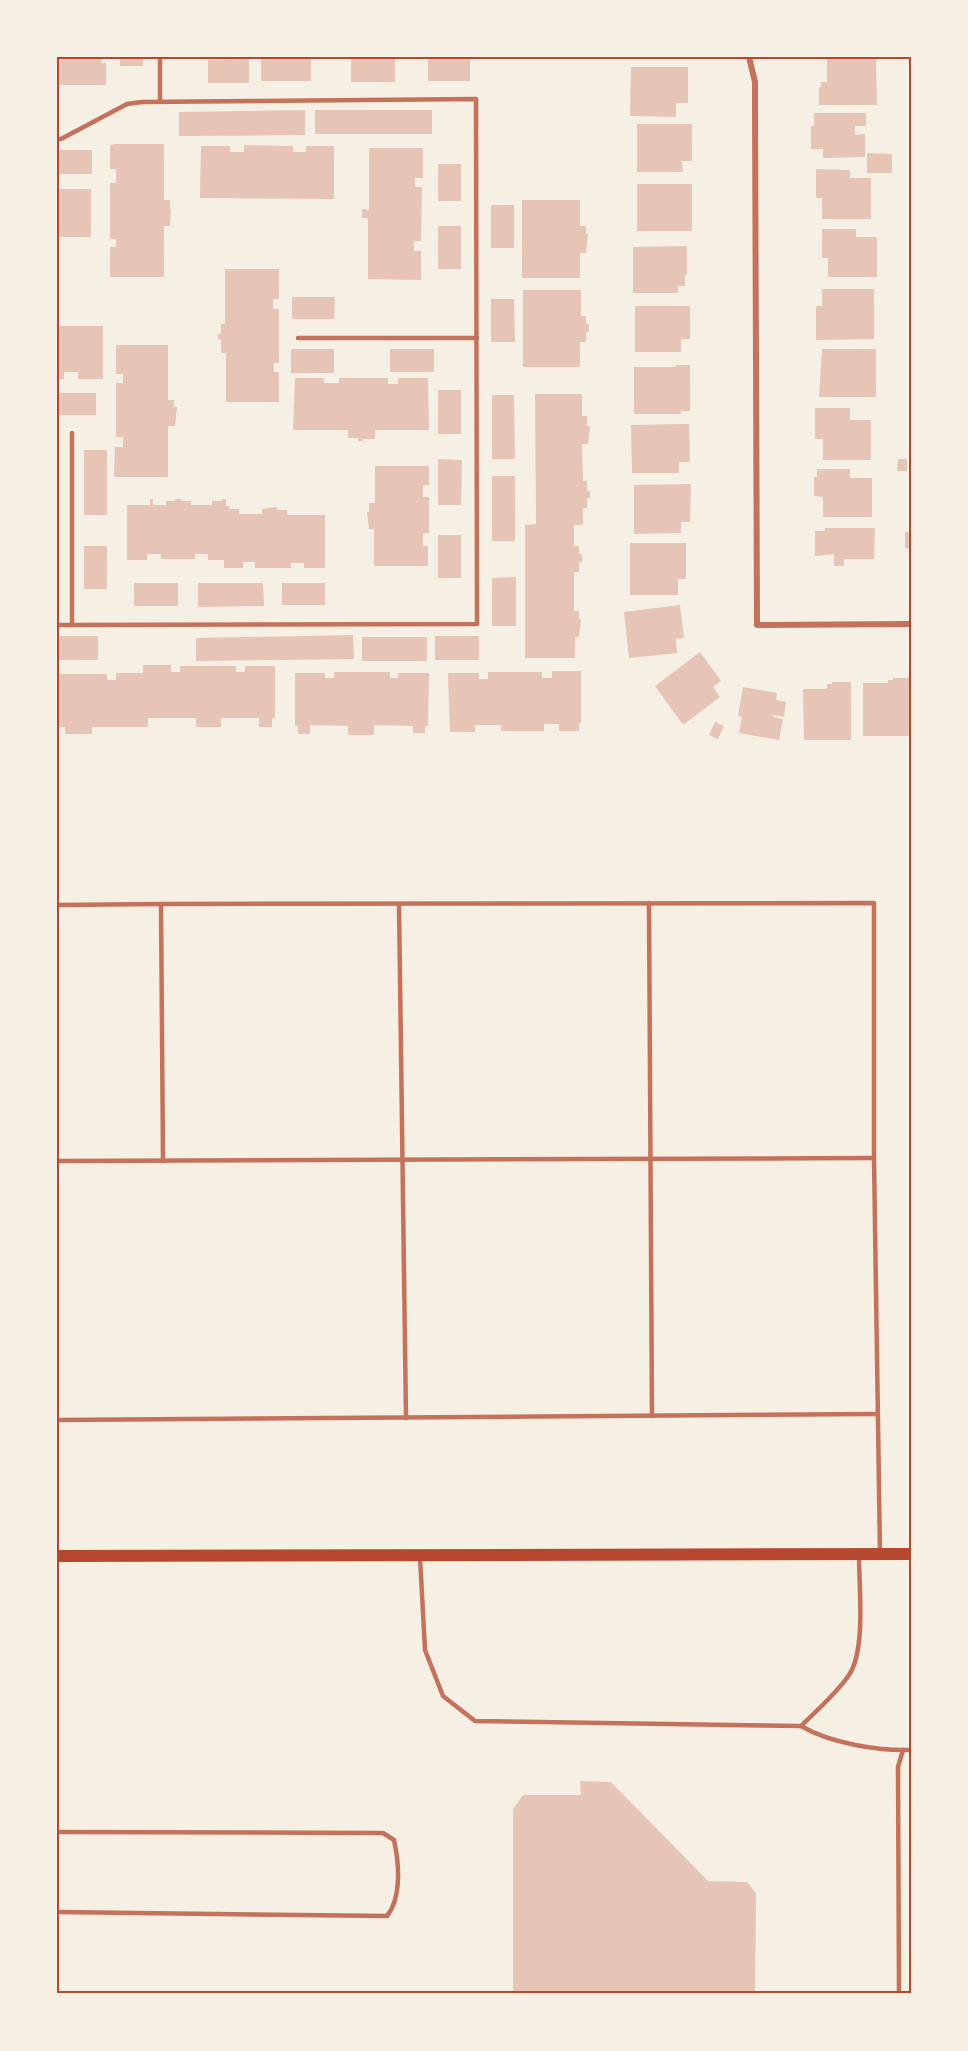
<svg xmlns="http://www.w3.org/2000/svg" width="968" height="2051" font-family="Jost,sans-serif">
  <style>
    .building { fill: #e6c5b7 }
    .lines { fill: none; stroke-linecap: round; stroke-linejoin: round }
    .service { stroke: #c5725c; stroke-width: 4.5 }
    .minor { stroke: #c5725c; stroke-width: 6 }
    .secondary { stroke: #b5482f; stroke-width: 12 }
    .neatline { fill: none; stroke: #b5482f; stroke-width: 2 }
  </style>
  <rect width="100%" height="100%" fill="#f6efe4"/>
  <g class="building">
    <polygon points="57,57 101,57 101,63 106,63 106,85 57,85"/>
    <rect x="120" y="57" width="23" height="9"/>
    <rect x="428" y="57" width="42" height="24"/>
    <polygon points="827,57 876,57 877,105 819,105 819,87 821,87 821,82 827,82"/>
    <rect x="351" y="58" width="44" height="24"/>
    <polygon points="249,59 249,83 208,83 208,60"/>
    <rect x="261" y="59" width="50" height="22"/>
    <polygon points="631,67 688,67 688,103 676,103 676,117 630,116"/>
    <polygon points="305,110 305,135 179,136 179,112"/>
    <rect x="315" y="110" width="117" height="24"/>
    <polygon points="814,113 866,113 866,126 855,126 855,135 865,134 865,157 823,158 823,149 811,149 811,126 814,126"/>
    <polygon points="637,124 692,124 692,161 682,161 683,172 637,172"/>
    <polygon points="116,144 164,144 164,200 170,200 170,209 171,209 170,226 164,226 164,277 110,277 110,247 116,247 116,239 110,239 110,183 116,183 116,169 110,169 110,145"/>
    <polygon points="244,145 293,146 293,152 306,152 306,146 334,146 334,199 200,198 201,146 230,146 230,152 244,152"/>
    <polygon points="369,148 423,148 423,178 415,178 415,187 422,187 421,241 414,241 414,251 421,251 421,280 368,279 368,218 362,218 362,209 369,210"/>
    <rect x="57" y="150" width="35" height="24"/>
    <polygon points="867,153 892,154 892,173 867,173"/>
    <rect x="438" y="164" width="23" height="37"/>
    <polygon points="816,169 850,170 850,178 871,178 871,219 822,219 822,198 816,198"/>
    <rect x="637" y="184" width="55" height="47"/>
    <rect x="57" y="189" width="34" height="48"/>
    <polygon points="522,200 580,200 580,226 586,226 586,234 588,234 586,253 580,253 580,278 522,278"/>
    <rect x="491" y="205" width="23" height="43"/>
    <rect x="438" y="226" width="23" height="43"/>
    <polygon points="822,229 856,229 856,237 877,237 877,277 828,277 828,258 822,258"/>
    <polygon points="687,246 687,274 685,274 685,286 678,286 678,293 633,293 633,247"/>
    <polygon points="225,269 279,269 279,299 273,299 273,309 279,309 279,363 274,363 274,372 279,372 279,402 226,402 226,353 221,353 221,339 218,339 218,334 221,334 221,324 225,324"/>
    <polygon points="822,289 874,289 874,339 816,340 816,306 822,306"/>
    <polygon points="523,290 581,290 581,316 586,316 586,324 589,324 589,332 586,332 586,342 580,342 580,367 523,367"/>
    <polygon points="292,297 335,297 334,319 292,319"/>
    <polygon points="491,299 514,299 515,342 491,342"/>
    <polygon points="635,306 690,306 690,339 681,339 681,352 635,352"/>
    <polygon points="57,326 103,326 103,379 78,379 78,372 64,372 64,379 57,379"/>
    <polygon points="116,345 168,345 168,400 174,400 174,407 177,407 175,426 168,426 168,477 114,477 115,447 123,447 123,437 116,437 116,383 123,383 123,374 116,374"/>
    <rect x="291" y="349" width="43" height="24"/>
    <rect x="390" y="349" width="44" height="23"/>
    <polygon points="822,349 876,349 876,397 819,397"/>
    <polygon points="676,365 690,365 690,411 681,411 681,414 634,414 634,367 676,367"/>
    <polygon points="295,378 324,378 324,383 339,383 339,378 388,378 388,384 398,384 398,378 428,378 429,430 375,430 375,439 363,439 363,441 358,441 358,438 348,438 348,430 293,430"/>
    <rect x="438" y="390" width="23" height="44"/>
    <rect x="57" y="393" width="39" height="22"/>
    <polygon points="535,394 582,394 582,416 587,416 587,426 590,426 588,444 582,444 583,481 587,481 587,491 590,491 590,498 587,498 587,508 583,508 583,525 574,525 574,546 579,546 579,554 582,554 582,562 579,562 579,572 574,572 574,611 579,611 579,619 581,619 579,637 575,637 575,658 525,658 525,525 536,524"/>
    <polygon points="492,395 514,395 515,459 492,459"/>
    <polygon points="815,408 850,408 850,420 871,420 871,460 823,460 823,439 815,439"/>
    <polygon points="689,424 690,462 679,462 679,473 632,473 631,425"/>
    <rect x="84" y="450" width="23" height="65"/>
    <polygon points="438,459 462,460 461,505 438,505"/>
    <polygon points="898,459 907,459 907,471 897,471"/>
    <polygon points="375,466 429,466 429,485 423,485 423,497 429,497 429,533 423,533 423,546 428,546 428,566 374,566 374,529 369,529 367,512 369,512 369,503 375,503"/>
    <polygon points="817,469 850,469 850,478 872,478 872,517 823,517 823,497 814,496 814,477 817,477"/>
    <rect x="492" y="476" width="23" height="65"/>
    <polygon points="691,484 690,522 681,522 681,533 634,534 634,485"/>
    <polygon points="150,499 153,499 153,505 166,505 166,501 175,501 175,499 181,499 181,501 191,501 191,505 212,505 212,501 222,501 222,499 226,499 226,506 229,506 229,509 239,509 239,514 262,514 262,509 277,507 277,510 287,510 287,515 325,515 325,568 304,568 304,563 291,563 291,568 255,568 255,562 243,562 243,568 224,568 224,560 208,560 208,554 195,554 195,559 161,559 161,554 147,554 147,560 127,560 127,505 150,505"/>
    <polygon points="825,528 875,528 874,559 844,559 844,566 834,566 834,554 815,556 815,531 825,531"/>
    <polygon points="905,532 911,532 911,549 905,548"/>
    <rect x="438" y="535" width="23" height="43"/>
    <polygon points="630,543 686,543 686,579 678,579 678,595 630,595"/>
    <rect x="84" y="546" width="23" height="43"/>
    <polygon points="516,577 516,626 492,626 492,578"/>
    <rect x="134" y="583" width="44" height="23"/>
    <polygon points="198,583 263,583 264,606 198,607"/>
    <rect x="282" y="583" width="43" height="22"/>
    <polygon points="680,605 684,638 676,639 677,653 629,658 624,612"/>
    <polygon points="353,635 354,659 196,661 196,638"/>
    <rect x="57" y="636" width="41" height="24"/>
    <rect x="435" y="636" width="44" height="24"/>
    <rect x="362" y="637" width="65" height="24"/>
    <polygon points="700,652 721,681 713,687 720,697 683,725 655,686"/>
    <polygon points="143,665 171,665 171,672 180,672 180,666 236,666 236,672 245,672 245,666 275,666 275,718 272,718 272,727 259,727 259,718 221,718 221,727 196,727 196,718 148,718 148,727 92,727 92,734 65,734 65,727 57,727 57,674 107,674 107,680 116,680 116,673 143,673"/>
    <polygon points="552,671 581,671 581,723 579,723 579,731 559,731 559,724 544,724 544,731 501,731 501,725 475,725 475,732 450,732 448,673 479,673 479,679 488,679 488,672 542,672 542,678 552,678"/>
    <polygon points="334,672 390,672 390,678 398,678 398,673 429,673 428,726 425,726 425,733 413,733 413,726 374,725 374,735 348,735 348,726 310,725 310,734 298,734 298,726 295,726 295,673 325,673 325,678 334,678"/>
    <polygon points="893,678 911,678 911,736 863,736 863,683 888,683 888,680 893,680"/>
    <polygon points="832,682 851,682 851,740 804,740 803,689 827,689 827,684 832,684"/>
    <polygon points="743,687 777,693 776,700 786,702 784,717 773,715 773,717 783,719 779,740 739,733 742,717 738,716"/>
    <polygon points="715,722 724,726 718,739 709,735"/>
    <polygon points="580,1781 611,1782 708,1881 747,1882 756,1893 755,1994 513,1994 513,1809 523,1795 581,1795"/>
  </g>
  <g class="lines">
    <g class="service">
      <polyline points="160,57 160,101"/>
      <polyline points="57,139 61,139 127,104 142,102 476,99 477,624 57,625"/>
      <polyline points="298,338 477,338"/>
      <polyline points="72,433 72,625"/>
      <polyline points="649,903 652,1416"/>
      <polyline points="399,904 406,1418"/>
      <polyline points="57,905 161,904"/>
      <polyline points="57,1161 874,1158"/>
      <polyline points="163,1161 161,904 874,903 874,1158 880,1554"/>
      <polyline points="57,1420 877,1414"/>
      <path d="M420 1557 425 1650 443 1696 475 1721 801 1726C817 1710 836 1694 849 1675 866 1650 859 1587 859 1556"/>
      <path d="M801 1726C830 1743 877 1751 911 1750"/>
      <path d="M57 1832 383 1833 394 1840C399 1863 402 1897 387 1916L57 1912"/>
      <polyline points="899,1994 898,1767 903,1750"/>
    </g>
    <polyline class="minor" points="749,57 755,82 755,106 757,625 911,624"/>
    <polyline class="secondary" points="57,1556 911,1554"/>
  </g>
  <rect width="968" height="2051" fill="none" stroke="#f6efe4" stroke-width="117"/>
  <rect x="58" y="58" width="852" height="1934" class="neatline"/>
</svg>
